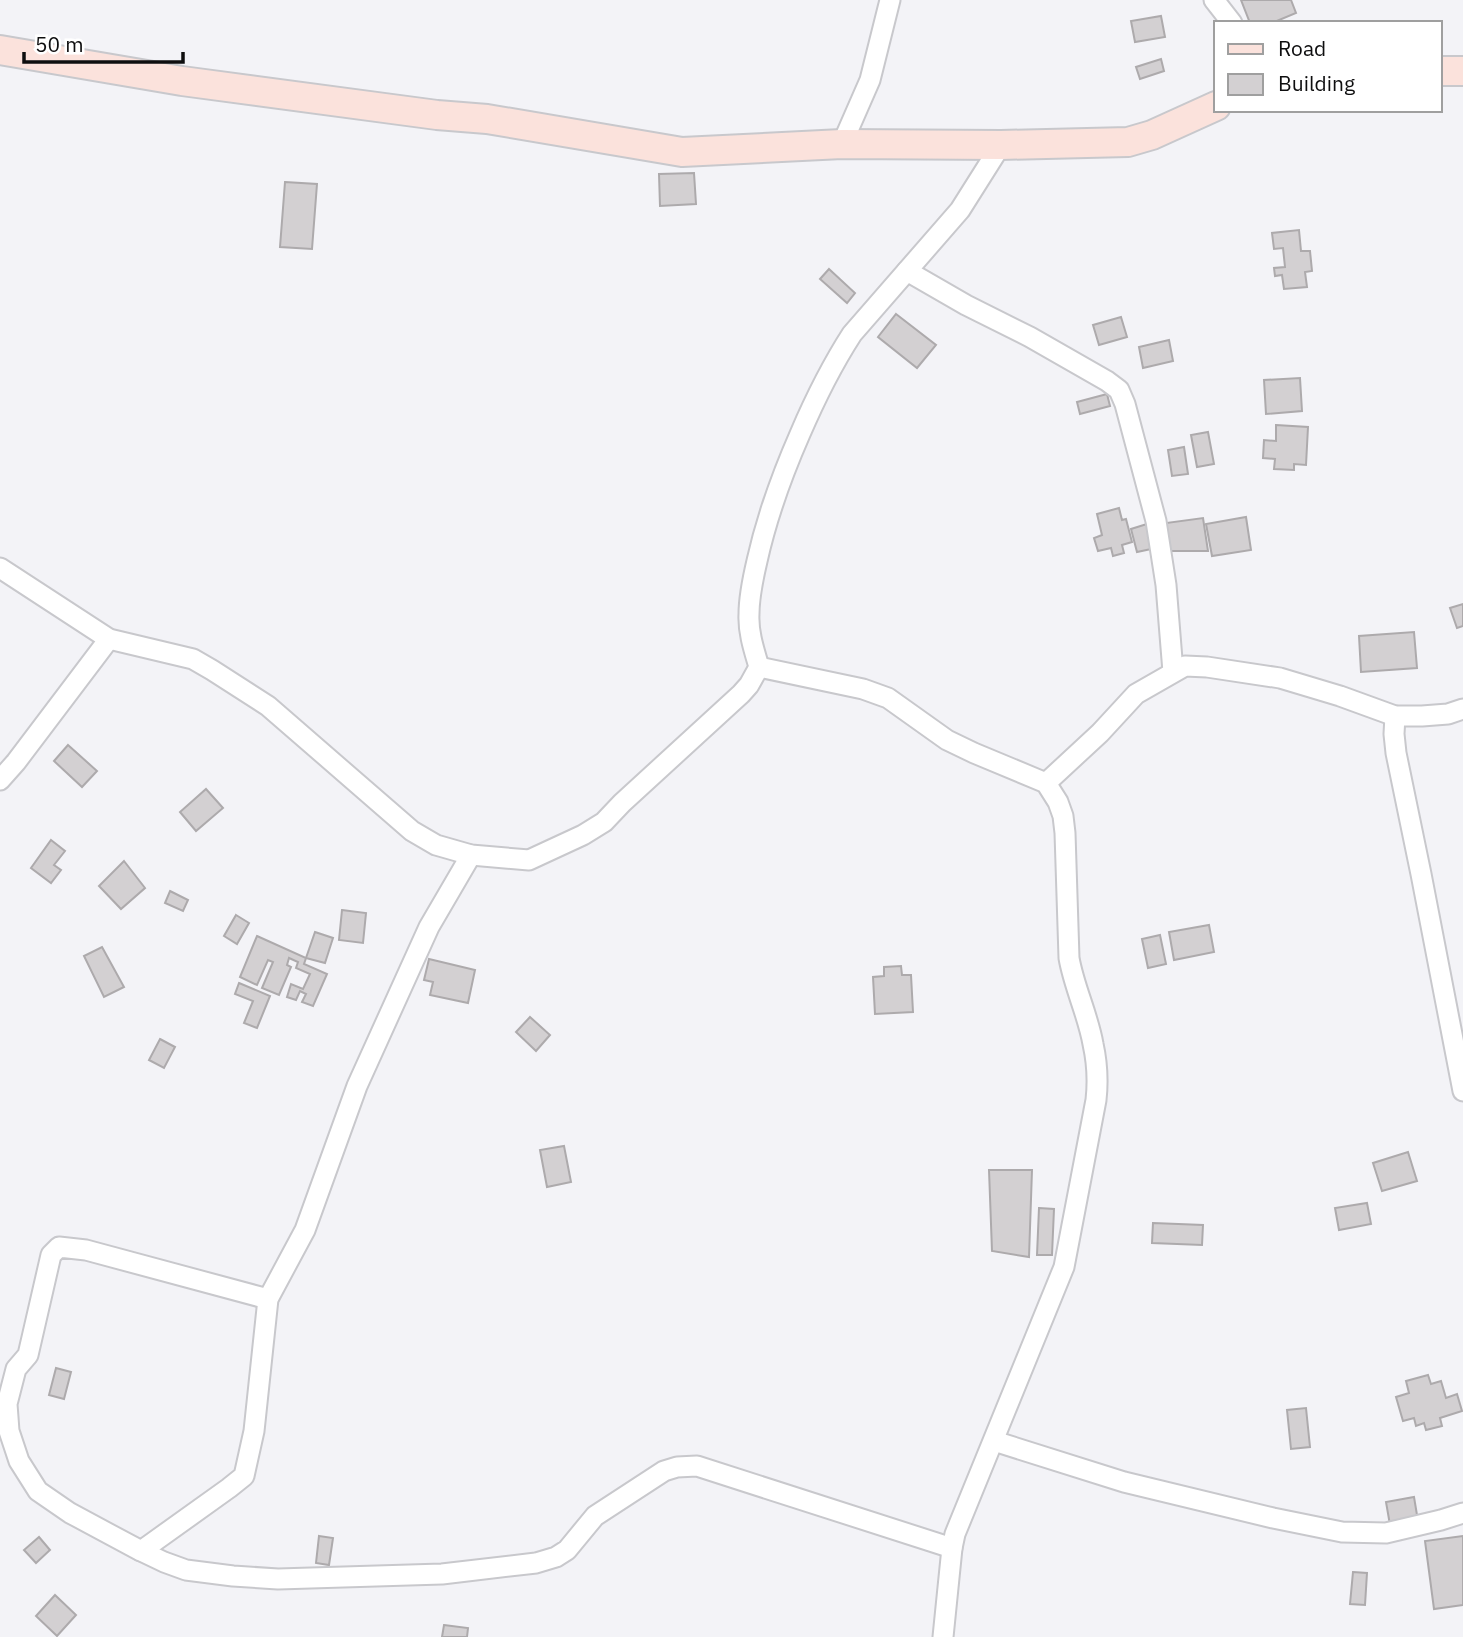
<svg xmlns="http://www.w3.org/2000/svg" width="1463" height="1637" font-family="'IBM Plex Sans',sans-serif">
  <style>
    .building { fill: #d3d0d2; stroke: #adaaac; stroke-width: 2 }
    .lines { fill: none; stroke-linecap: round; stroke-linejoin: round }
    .minor-casing { stroke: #c8c8cc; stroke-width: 23 }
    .secondary-casing { stroke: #c8c8cc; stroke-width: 32 }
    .minor { stroke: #fff; stroke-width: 19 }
    .secondary { stroke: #fbe2dc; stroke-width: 28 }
  </style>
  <rect width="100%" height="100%" fill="#f3f3f7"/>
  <g class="building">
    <polygon points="1241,0 1291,0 1296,13 1272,23 1250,23"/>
    <polygon points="1161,16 1165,37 1135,42 1131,21"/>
    <polygon points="1161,59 1164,71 1140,79 1136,67"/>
    <polygon points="694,173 696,204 660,206 659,174"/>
    <polygon points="285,182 317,184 312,249 280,247"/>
    <polygon points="1299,230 1301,251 1310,251 1312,271 1305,272 1307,287 1284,289 1282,275 1275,276 1274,268 1285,267 1283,248 1274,249 1272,233"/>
    <polygon points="829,269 855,293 847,303 820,279"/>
    <polygon points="896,314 936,345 917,368 878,337"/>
    <polygon points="1121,317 1127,337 1099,345 1093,325"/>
    <polygon points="1169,340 1173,361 1143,368 1139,347"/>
    <polygon points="1300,378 1302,411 1266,414 1264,380"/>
    <polygon points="1107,394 1110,406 1080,414 1077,402"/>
    <polygon points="1276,425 1308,427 1306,465 1294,464 1294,470 1274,469 1275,459 1263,458 1264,440 1276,441"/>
    <polygon points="1208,432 1214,464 1197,467 1191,435"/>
    <polygon points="1184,447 1188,474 1172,476 1168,450"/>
    <polygon points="1119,508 1122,520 1126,519 1132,542 1122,545 1124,553 1113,556 1111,548 1098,551 1094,538 1102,535 1097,514"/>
    <polygon points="1246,517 1251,550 1212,556 1206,524"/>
    <polygon points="1203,518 1208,551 1169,551 1166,523"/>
    <polygon points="1150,523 1156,548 1137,552 1131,529"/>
    <polygon points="1463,604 1463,626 1457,628 1450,608"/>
    <polygon points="1414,632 1417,668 1361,672 1359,636"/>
    <polygon points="68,745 97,771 82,787 54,761"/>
    <polygon points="206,789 223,808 196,831 180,812"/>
    <polygon points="51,840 65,851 54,865 61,870 51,883 31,868"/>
    <polygon points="124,861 145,888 121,909 99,886"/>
    <polygon points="170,891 188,900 183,911 165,903"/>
    <polygon points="342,910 366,913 363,943 339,940"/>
    <polygon points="236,915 249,923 237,944 224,936"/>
    <polygon points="1209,925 1214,952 1174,960 1169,932"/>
    <polygon points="315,932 333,938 325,963 306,958"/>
    <polygon points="1160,935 1166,964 1148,968 1142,939"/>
    <polygon points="257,936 306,958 304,964 327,974 313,1006 302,1002 306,994 300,991 296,1000 287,997 291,984 303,989 310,974 296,968 298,962 289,958 287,965 291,967 279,995 262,988 273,962 268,960 257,985 240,977"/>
    <polygon points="102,947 124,987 104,997 84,956"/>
    <polygon points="429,959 475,970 468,1003 430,995 433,982 424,980"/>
    <polygon points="901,966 902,975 911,975 913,1012 875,1014 873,977 884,976 884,967"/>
    <polygon points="239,983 270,996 257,1028 244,1023 253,1001 235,994"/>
    <polygon points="530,1017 550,1035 536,1051 516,1032"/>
    <polygon points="160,1039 175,1047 164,1068 149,1060"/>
    <polygon points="564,1146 571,1182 547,1187 540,1150"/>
    <polygon points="1408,1152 1417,1181 1382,1191 1373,1163"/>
    <polygon points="989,1170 1032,1170 1029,1257 992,1251"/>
    <polygon points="1367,1203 1371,1224 1339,1230 1335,1208"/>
    <polygon points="1039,1208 1054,1209 1052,1255 1037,1255"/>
    <polygon points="1153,1223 1203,1225 1202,1245 1152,1243"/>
    <polygon points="56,1368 71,1372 64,1399 49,1395"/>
    <polygon points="1428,1375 1431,1384 1441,1381 1446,1398 1457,1394 1462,1411 1440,1418 1442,1426 1426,1430 1424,1423 1416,1426 1414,1418 1403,1421 1396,1397 1409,1393 1406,1381"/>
    <polygon points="1306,1408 1310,1447 1291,1449 1287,1410"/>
    <polygon points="1414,1497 1418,1521 1390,1525 1386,1502"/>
    <polygon points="319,1536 333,1538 329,1565 316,1563"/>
    <polygon points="1463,1536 1463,1605 1434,1609 1425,1541"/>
    <polygon points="39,1537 50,1550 36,1563 24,1550"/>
    <polygon points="1353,1572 1367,1573 1365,1605 1350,1604"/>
    <polygon points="55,1595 76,1615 57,1636 36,1616"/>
    <polygon points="444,1625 468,1628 467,1637 442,1637"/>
  </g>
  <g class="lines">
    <defs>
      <g id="minor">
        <polyline points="1214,0 1232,23"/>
        <polyline points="842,144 870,80 890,0"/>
        <polyline points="907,271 966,305 1030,337 1107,381 1119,390 1125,404 1156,521 1166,585 1173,672"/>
        <path d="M0 568 109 639 193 659 212 670 268 706 412 831 436 845 471 855 529 860 583 835 604 822 622 803 741 694 749 685 759 667C754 650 748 632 749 614 749 596 753 578 757 561 767 516 782 475 800 434 815 399 832 365 852 334L960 210 1001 145"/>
        <path d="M759 667 863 689 888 698 947 740 974 753 1046 783 1058 802 1063 816 1065 833 1069 958C1074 987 1088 1015 1093 1044 1097 1062 1098 1082 1096 1100L1064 1267 955 1534 952 1548 943 1637"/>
        <polyline points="1395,716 1394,734 1396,753 1421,874 1463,1091"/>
        <polyline points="0,780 16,762 109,639"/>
        <polyline points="1046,783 1100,733 1136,694 1185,666 1207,667 1280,678 1340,696 1395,716 1422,716 1448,714 1463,709"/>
        <polyline points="268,1299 86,1250 59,1247 51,1255 28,1355 16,1369 7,1404 9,1431 19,1461 38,1491 70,1513 141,1551 164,1562 186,1570 233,1576 278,1579 442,1574 536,1563 556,1557 567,1550 595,1516 664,1471 677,1467 697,1466 952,1548"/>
        <polyline points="994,1441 1124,1482 1273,1518 1342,1532 1386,1533 1441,1520 1463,1513"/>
        <polyline points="141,1551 229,1488 244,1476 254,1431 268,1299 305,1230 357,1086 429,927 471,855"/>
      </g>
      <g id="secondary">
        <polyline points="0,50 182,81 437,115 487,119 682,152 842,144 1001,145 1128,142 1152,135 1216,106"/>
        <polyline points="1440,71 1463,71"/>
      </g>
    </defs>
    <use href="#minor" class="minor-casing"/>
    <use href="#secondary" class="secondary-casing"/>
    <use href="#minor" class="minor"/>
    <use href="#secondary" class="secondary"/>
  </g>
  <rect x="1214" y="21" width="228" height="91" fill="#ffffff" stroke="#9f9f9f" stroke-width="2"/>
  <rect x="1228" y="44" width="35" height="10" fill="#fbe2dc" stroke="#9f9f9f" stroke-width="2"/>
  <text x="1278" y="56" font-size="21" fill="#0e0e0f">Road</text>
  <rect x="1228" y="74" width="35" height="21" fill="#d3d0d2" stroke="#9f9f9f" stroke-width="2"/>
  <text x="1278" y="91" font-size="21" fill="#0e0e0f">Building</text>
  <path d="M24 52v10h159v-10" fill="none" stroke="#0e0e0f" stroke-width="3.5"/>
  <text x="35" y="52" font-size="21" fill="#0e0e0f" stroke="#ffffff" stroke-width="5" paint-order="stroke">50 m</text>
</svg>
